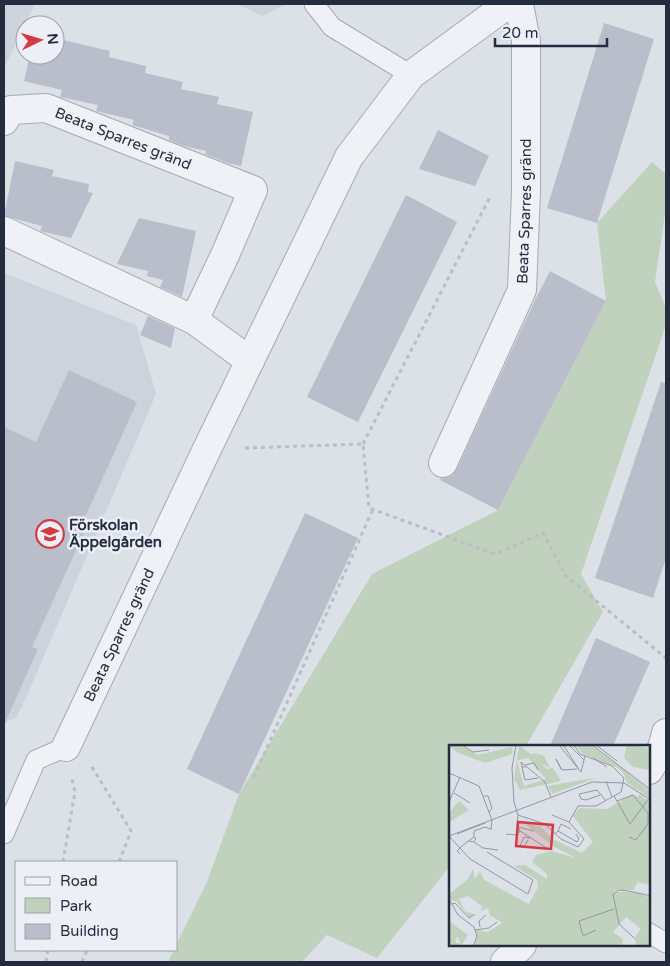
<svg xmlns="http://www.w3.org/2000/svg" width="670" height="966" font-family="'Varela Round',sans-serif">
  <style>
    .built { fill: #ced2dc }
    .green { fill: #c0d2bd }
    .building { fill: #b9beca }
    .lines { fill: none; stroke-linecap: round; stroke-linejoin: round }
    .service-casing { stroke: #a5aab4; stroke-width: 21 }
    .minor-casing { stroke: #a5aab4; stroke-width: 30 }
    .path { stroke: #babec6; stroke-width: 3; stroke-dasharray: 4 4; stroke-linecap: butt }
    .service { stroke: #eff1f6; stroke-width: 19 }
    .minor { stroke: #eff1f6; stroke-width: 28 }
    .labels { text-anchor: middle; stroke-width: 5; stroke-linejoin: round; paint-order: stroke }
    .street-label { font-size: 15px; fill: #252c3e; stroke: #eceff5 }
    .poi-label { font-size: 15px; font-weight: bold; fill: #252c3e; stroke: #eceff5; text-anchor: start }
    .inset-road { fill: none; stroke: #9398a3; stroke-width: 1 }
    .view { fill: #d53943; fill-opacity: 0.15; stroke: #d53943; stroke-width: 2.5 }
    .inset-edge { fill: none; stroke: #252c3e; stroke-width: 2.5 }
  </style>
  <rect width="100%" height="100%" fill="#dce0e7"/>
  <g class="built">
    <polygon points="4,4 35,4 4,68"/>
    <polygon points="237,4 287,4 262,16"/>
    <polygon points="4,273 136,325 156,394 36,675 17,717 4,723"/>
  </g>
  <polygon class="green" points="652,162 666,174 666,207 655,282 666,308 666,325 581,574 603,612 526,746 450,746 450,866 377,958 327,935 302,962 168,962 174,950 176,950 176,945 207,882 239,794 372,574 498,510 606,301 597,223"/>
  <g class="building">
    <polygon points="604,23 654,39 597,223 547,208"/>
    <polygon points="55,38 110,51 109,57 146,66 145,73 183,82 181,89 219,97 217,104 253,112 241,166 228,163 205,154 206,151 184,146 169,140 169,136 132,125 134,120 96,111 98,105 60,97 62,90 24,81 30,55 55,55"/>
    <polygon points="438,130 489,156 475,186 419,169"/>
    <polygon points="15,161 54,170 52,176 89,184 88,192 93,193 71,238 44,232 40,231 42,226 4,216"/>
    <polygon points="406,195 457,222 358,422 307,397"/>
    <polygon points="139,218 196,231 182,297 160,287 163,280 147,276 148,271 117,264"/>
    <polygon points="550,271 606,301 498,510 440,480 441,478 452,476 457,469 535,300"/>
    <polygon points="148,316 175,328 171,348 140,335"/>
    <polygon points="69,370 137,402 82,524 87,526 32,647 38,649 4,725 4,427 36,442"/>
    <polygon points="661,382 666,383 666,558 653,598 595,578"/>
    <polygon points="305,513 358,538 239,794 187,769"/>
    <polygon points="596,638 650,662 613,746 550,746"/>
  </g>
  <g class="lines">
    <defs>
      <g id="service">
        <polyline points="314,4 332,27 411,75"/>
        <polyline points="4,834 36,760 66,747"/>
        <polyline points="649,933 666,943"/>
      </g>
      <g id="minor">
        <path id="s1" d="M4 121 11 110 46 108 253 190 225 255 194 320"/>
        <polyline points="4,231 194,320 250,361"/>
        <path id="s2" d="M443 463 522 290 526 192V41L519 4"/>
        <path id="s3" d="M66 747 207 449 349 157 411 75 508 4"/>
        <polyline points="649,770 662,748 666,733"/>
        <polyline points="505,962 522,945"/>
      </g>
    </defs>
    <use href="#service" class="service-casing"/>
    <use href="#minor" class="minor-casing"/>
    <g class="path">
      <polyline points="363,444 491,195"/>
      <polyline points="245,448 363,444 369,508 495,554 543,533 566,576 666,658"/>
      <polyline points="92,767 131,831 119,862"/>
      <polyline points="254,777 373,509"/>
      <polyline points="63,862 75,792 72,779"/>
      <polyline points="46,962 48,950"/>
      <polyline points="82,962 87,950"/>
    </g>
    <use href="#service" class="service"/>
    <use href="#minor" class="minor"/>
  </g>
  <defs>
    <symbol id="school-ring" viewBox="-11 -11 22 22"><circle r="9.5" fill="#eceff5" stroke="#d53943" stroke-width="1.5"/><path d="M0-5L7-2L0 1L-7-2ZM-4 1L0 2.5L4 1V4Q0 6-4 4Z" fill="#d53943"/></symbol>
  </defs>
  <g fill-rule="evenodd">
    <use href="#school-ring" x="34" y="518" width="32" height="32"/>
  </g>
  <g class="labels">
    <g class="street-label">
      <text dy="5" stroke="none"><textPath href="#s1" startOffset="131">Beata Sparres gränd</textPath></text>
      <text dy="5" stroke="none"><textPath href="#s2" startOffset="269">Beata Sparres gränd</textPath></text>
      <text dy="5" stroke="none"><textPath href="#s3" startOffset="124">Beata Sparres gränd</textPath></text>
    </g>
    <g class="poi-label">
      <text x="69" y="530">Förskolan<tspan x="69" dy="17">Äppelgården</tspan></text>
    </g>
  </g>
  <g transform="translate(449 745)">
    <rect width="201" height="201" fill="#dce0e7"/>
    <path d="M0 0H11L29 10 62 2 64 4 63 9 36 18 7 7ZM70 0 82 9 89 8 87 12 90 9 95 11 101 23 91 18 98 24 104 23 112 36 71 45 65 34ZM79 13 97 34 75 41 68 16ZM127 0H141L169 20 201 46V53L178 38 175 29 169 23 134 9ZM178 0 201 3V25L184 22 175 13ZM147 33 103 49 99 41 132 35ZM183 49 189 52 191 49 201 58V140L189 137 184 145H169L164 147H187L201 153V201H188L185 193 192 184 177 172 164 187 174 194 173 201H26L28 185 39 187 53 178 41 170 39 163 31 166 34 162 19 151 10 154 16 166 24 169 21 173 7 156 1 155 0 149 18 135 24 124 26 134 31 126 35 135 80 159 89 142 88 135 65 121 76 120 98 134V129L83 117 87 110 103 106 127 113 104 101 75 78 91 81 104 94 133 108 144 97 124 71 130 63 158 64ZM10 56 20 65 0 77V68ZM0 176 19 190 12 201 9 191 6 195 7 198H11L10 201 0 200V192L6 194 0 191Z" fill="#c0d2bd" fill-rule="evenodd"/>
    <path class="inset-road" d="M13 0 24 7 40 5M67 0 63 23 65 57 69 70 96 79 112 94 129 102 135 94 120 77 129 61H147L172 47 175 33 163 21 131 9 125 0M110 0 132 27 136 11M120 0 135 15M143 0 202 45M147 0 168 16M115 1 129 23M144 13 158 22M76 20 85 18 89 25M73 22 76 35 89 33M77 22H73L72 17 96 37 102 52M112 24 107 14 113 25 128 24M0 28 30 41 43 75 42 85M157 36 163 52M5 48 21 58M151 50 137 55 132 54 130 49 148 45 157 56M35 51H39L43 63 40 67M165 51 168 56 184 50 199 68V79L187 95 180 92M168 56 181 79 200 53M0 57 11 32M69 70 68 80 71 86 99 104M103 70 120 77M69 82 85 86M109 86 112 79 122 84M8 89 36 78M57 89 68 90 71 86M106 89 109 86 128 97 130 94 127 89M25 92V86L36 82 42 84M79 95 75 102 71 101 75 92 81 93M25 97 34 103 49 105M38 107 84 135 79 149 21 114 0 91 143 37 175 38 202 55M11 109 8 106 13 101 18 97 25 92 27 94 24 97 20 96M0 154 9 170 25 182 28 191 24 202M3 159 6 158 20 173 26 169M31 182 30 176 37 170M26 185 40 183 48 177M147 185 134 191 130 176 165 164M185 193 170 179 164 149 170 145 180 146 202 151"/>
    <path class="view" d="M69 77 104 80 102 104 67 101Z"/>
    <rect width="201" height="201" class="inset-edge"/>
  </g>
  <rect width="670" height="966" fill="none" stroke="#252c3e" stroke-width="10"/>
  <rect x="15" y="861" width="162" height="90" fill="#eceff5" stroke="#9ca1ac"/>
  <rect x="25" y="877" width="25" height="8" fill="#eff1f6" stroke="#9ca1ac"/>
  <text x="60" y="886" font-size="15" fill="#252c3e">Road</text>
  <rect x="25" y="898" width="25" height="15" fill="#c0d2bd" stroke="#9ca1ac"/>
  <text x="60" y="911" font-size="15" fill="#252c3e">Park</text>
  <rect x="25" y="924" width="25" height="15" fill="#b9beca" stroke="#9ca1ac"/>
  <text x="60" y="936" font-size="15" fill="#252c3e">Building</text>
  <g transform="translate(40 40) rotate(85)"><circle r="24" fill="#eceff5" stroke="#9ca1ac"/>
  <path d="M0-4L9 19L0 12L-9 19Z" fill="#d53943"/>
  <text y="-8" font-size="14" font-weight="bold" text-anchor="middle" fill="#252c3e">N</text>
  </g>
  <path d="M495 38v8h112v-8" fill="none" stroke="#252c3e" stroke-width="2.5"/>
  <text x="502" y="38" font-size="15" fill="#252c3e" stroke="#eceff5" stroke-width="4" paint-order="stroke">20 m</text>
</svg>
